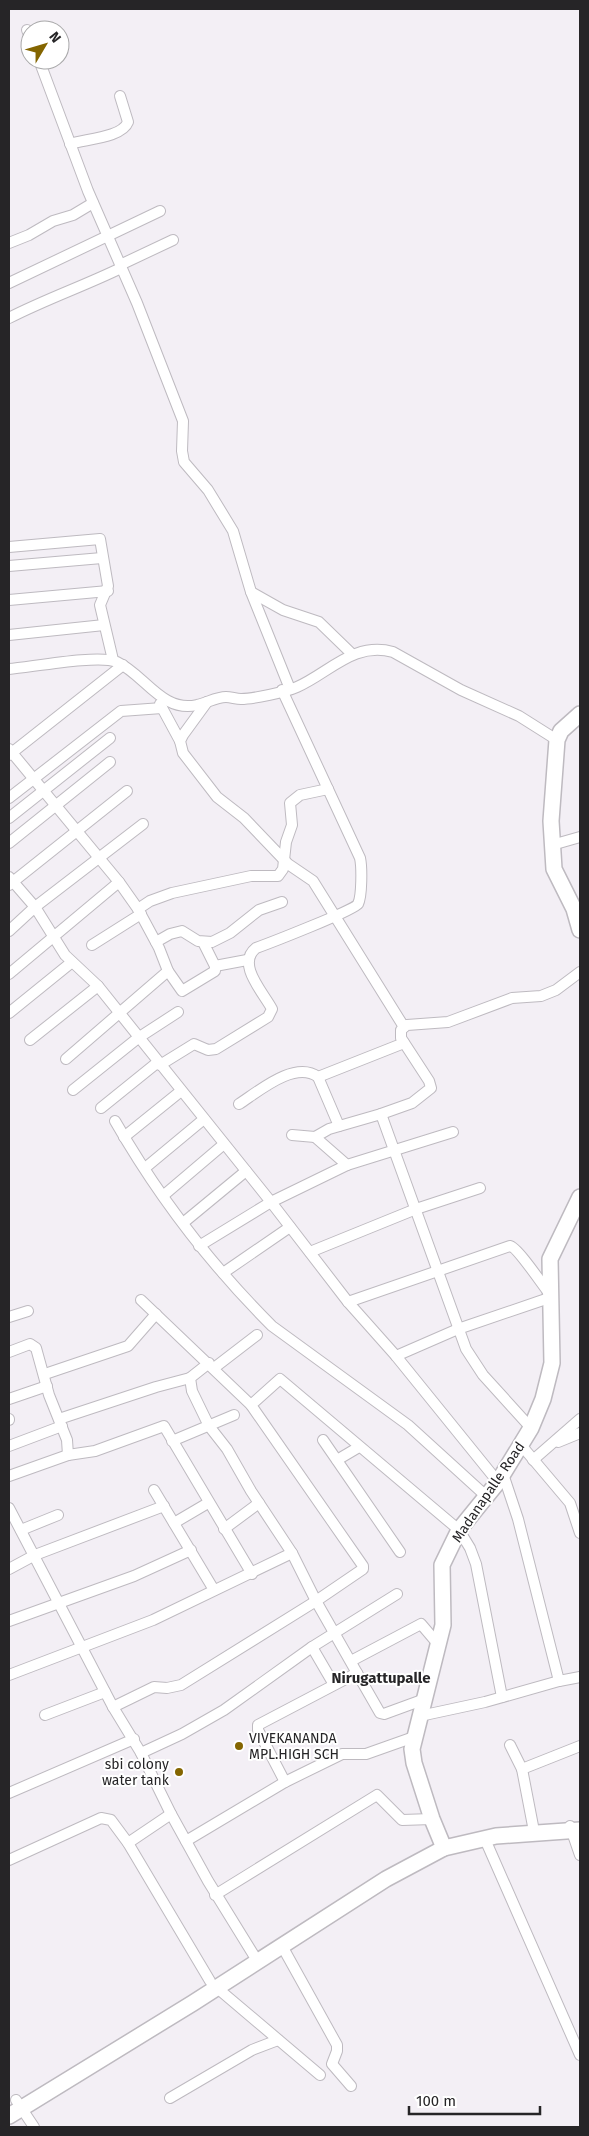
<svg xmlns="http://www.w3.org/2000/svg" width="589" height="2136" font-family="'Fira Sans',sans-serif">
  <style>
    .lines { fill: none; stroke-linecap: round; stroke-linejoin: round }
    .street-casing { stroke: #bebac0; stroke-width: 12 }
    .secondary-casing { stroke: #bebac0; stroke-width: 18 }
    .street { stroke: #fff; stroke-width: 10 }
    .secondary { stroke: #fff; stroke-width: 15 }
    .poi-dot { fill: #846500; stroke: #fff; stroke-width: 2 }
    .labels { text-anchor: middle; stroke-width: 4; stroke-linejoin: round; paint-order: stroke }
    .street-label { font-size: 14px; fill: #262527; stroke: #fff }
    .poi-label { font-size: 14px; fill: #262527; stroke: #fff; text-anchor: start }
    .neighbourhood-label { font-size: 15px; font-weight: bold; fill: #262527; stroke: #fff }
  </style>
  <rect width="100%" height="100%" fill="#f3eff5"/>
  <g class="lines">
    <defs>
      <g id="street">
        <polyline points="27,30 30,37"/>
        <polyline points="39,60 88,191 137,303 183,421 182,451 184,462 208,490 233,531 251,592 290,689"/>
        <path d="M70 144C84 139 122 138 128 122L120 96"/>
        <polyline points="9,243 29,235 53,221 73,215 93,203"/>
        <polyline points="120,265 173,240"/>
        <polyline points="9,283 160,211"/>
        <path d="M9 318C46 299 84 286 121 268"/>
        <polyline points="9,547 100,539 108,586 100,605 113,660"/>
        <polyline points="9,566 102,558"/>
        <polyline points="251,592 283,610 319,622 352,654"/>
        <polyline points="9,600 108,591"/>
        <polyline points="9,635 104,625"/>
        <path d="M9 669C32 667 99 654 117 662 145 675 162 713 197 705 207 703 216 697 226 697 231 697 236 699 241 699 253 699 286 692 297 687 329 673 354 641 393 652L461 690 519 716 557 740"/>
        <polyline points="207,702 183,735 180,741 183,753 217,797 244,818 288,864 313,881 404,1027"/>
        <polyline points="160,704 180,741"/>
        <polyline points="9,749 119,882 138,909 159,948 168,971 182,991 215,971 215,966 203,942"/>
        <polyline points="9,755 123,665"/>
        <polyline points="9,798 121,711 162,708"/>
        <polyline points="9,818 110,738"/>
        <polyline points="9,843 110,762"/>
        <polyline points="552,845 580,837"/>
        <polyline points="9,877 35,907 65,955 98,986 271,1202 348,1302 396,1356 498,1482"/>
        <polyline points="9,885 127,791"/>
        <polyline points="138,909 150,901 172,893 251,876 278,876 283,869 286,842 292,825 290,803 300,795 328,789"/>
        <polyline points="9,931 35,907 143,824"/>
        <polyline points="156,942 170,934 182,931 198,941 212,942 230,933 259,910 282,902"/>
        <polyline points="92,945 141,914"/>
        <polyline points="215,966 247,960"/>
        <polyline points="9,974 119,882"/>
        <polyline points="9,1013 72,962"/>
        <polyline points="30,1040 98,986"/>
        <polyline points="66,1059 168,971"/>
        <path d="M160 1065 194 1044 208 1050 216 1049 268 1017 272 1009C263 992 236 964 256 948 267 944 355 910 358 904 362 896 362 867 360 858L282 690"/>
        <polyline points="318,1077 404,1043"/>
        <polyline points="73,1090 138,1038 178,1012"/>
        <path d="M239 1104C259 1091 295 1060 318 1077L339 1126"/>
        <polyline points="101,1108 158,1062"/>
        <polyline points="381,1114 412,1103 431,1088 429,1081 401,1038 401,1030 407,1025 448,1022 512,998 541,996 556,990 580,972"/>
        <path d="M115 1121C158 1196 211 1265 272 1326L408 1425 486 1496"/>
        <polyline points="292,1135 315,1137"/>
        <polyline points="124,1137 181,1091"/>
        <polyline points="347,1165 453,1132"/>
        <polyline points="145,1168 204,1119"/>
        <polyline points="164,1195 224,1144"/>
        <polyline points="183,1223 246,1171"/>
        <polyline points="199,1246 271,1202 347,1165 315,1137 329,1129 381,1114 466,1349 483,1375 531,1428"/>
        <polyline points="310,1252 416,1209 480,1188"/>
        <polyline points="223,1273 290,1227"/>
        <polyline points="141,1300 251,1405"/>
        <path d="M348 1302 510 1246C517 1247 542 1284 549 1293"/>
        <polyline points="9,1317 28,1311"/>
        <polyline points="9,1352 30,1344 36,1348 49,1395 67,1440 68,1455"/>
        <polyline points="396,1356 458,1329 549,1298"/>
        <polyline points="209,1363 190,1378 192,1391 209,1426 227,1449 251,1491 292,1553 316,1601 357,1673 258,1725 258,1730 285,1782"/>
        <polyline points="214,1368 257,1335"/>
        <polyline points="45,1374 128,1346 156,1314"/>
        <polyline points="9,1399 47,1386"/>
        <polyline points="9,1419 9,1420"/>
        <polyline points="59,1419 156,1387 190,1378"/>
        <polyline points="323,1440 400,1552"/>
        <polyline points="172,1441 234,1415"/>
        <polyline points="558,1442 580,1433"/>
        <polyline points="521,1445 570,1503 580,1533"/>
        <polyline points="9,1446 62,1426"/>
        <polyline points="337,1460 359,1447"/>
        <polyline points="533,1460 580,1419"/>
        <polyline points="503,1474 518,1519 559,1681 580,1677"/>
        <polyline points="9,1476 68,1455 95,1451 164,1426 252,1574"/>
        <polyline points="154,1490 214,1590"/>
        <polyline points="9,1508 113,1707 141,1753 171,1814 208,1881 258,1962"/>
        <polyline points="174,1523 208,1503"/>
        <polyline points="224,1529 259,1503"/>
        <polyline points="21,1530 58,1515"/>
        <polyline points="9,1569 35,1555 164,1506"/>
        <polyline points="9,1621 134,1576 191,1550"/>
        <polyline points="312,1647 333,1683"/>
        <polyline points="351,1661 421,1624 438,1644"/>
        <polyline points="357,1673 380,1713 384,1714 425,1699"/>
        <polyline points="9,1675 153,1620 292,1553"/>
        <polyline points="113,1707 154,1687 167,1688 181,1685 316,1601 363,1569 363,1566 251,1405 280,1379 459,1530 470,1548 476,1564 502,1697"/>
        <polyline points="45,1715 105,1692"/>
        <polyline points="420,1716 485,1702 559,1681"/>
        <polyline points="510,1745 522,1769"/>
        <polyline points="141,1753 182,1734 224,1710 312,1647 397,1594"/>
        <polyline points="9,1793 134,1739"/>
        <polyline points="533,1826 522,1769 580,1746"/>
        <polyline points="570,1826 580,1855"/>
        <polyline points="484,1837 580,2055"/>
        <polyline points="186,1841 285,1782 342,1754 366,1754 414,1737"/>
        <polyline points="128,1843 171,1814"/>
        <polyline points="9,1860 101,1818 111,1820 128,1843 210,1981"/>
        <polyline points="215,1895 377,1795 402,1820 432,1819"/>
        <polyline points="282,1946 337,2045 337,2051 332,2064 351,2086"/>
        <polyline points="216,1987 320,2075"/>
        <polyline points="170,2098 252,2050 278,2040"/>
        <polyline points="16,2100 34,2127"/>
      </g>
      <g id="secondary">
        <polyline points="580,714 561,731 557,740 551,821 554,869 574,909 580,930"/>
        <polyline points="444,1848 432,1819 414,1763 412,1749 443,1625 442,1565 459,1530 498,1482 531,1428 543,1399 552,1363 550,1259 580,1197"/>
        <polyline points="9,2116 193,2003 386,1879 444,1848 496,1836 580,1830"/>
      </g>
    </defs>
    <use href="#street" class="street-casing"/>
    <use href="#secondary" class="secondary-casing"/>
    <use href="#street" class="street"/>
    <use href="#secondary" class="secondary"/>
  </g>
  <g class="poi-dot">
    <circle cx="239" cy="1746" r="5"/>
    <circle cx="179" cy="1772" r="5"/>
  </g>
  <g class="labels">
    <g class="street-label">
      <text transform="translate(488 1492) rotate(-56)" y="5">Madanapalle Road</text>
    </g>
    <g class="poi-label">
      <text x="249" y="1743">VIVEKANANDA<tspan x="249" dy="16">MPL.HIGH SCH</tspan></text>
      <text x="169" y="1769" text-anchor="end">sbi colony<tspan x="169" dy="16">water tank</tspan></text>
    </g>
    <g class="neighbourhood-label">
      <text x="381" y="1683">Nirugattupalle</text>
    </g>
  </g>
  <rect width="589" height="2136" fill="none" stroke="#262527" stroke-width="20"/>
  <g transform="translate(45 45) rotate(52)"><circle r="24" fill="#ffffff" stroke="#a8a8a9"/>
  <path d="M0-4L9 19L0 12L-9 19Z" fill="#846500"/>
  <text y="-8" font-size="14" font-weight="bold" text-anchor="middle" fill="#262527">N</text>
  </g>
  <path d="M409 2106v8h131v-8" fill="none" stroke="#262527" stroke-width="2.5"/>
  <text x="416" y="2106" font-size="15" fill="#262527" stroke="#ffffff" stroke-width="4" paint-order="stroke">100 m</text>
</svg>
